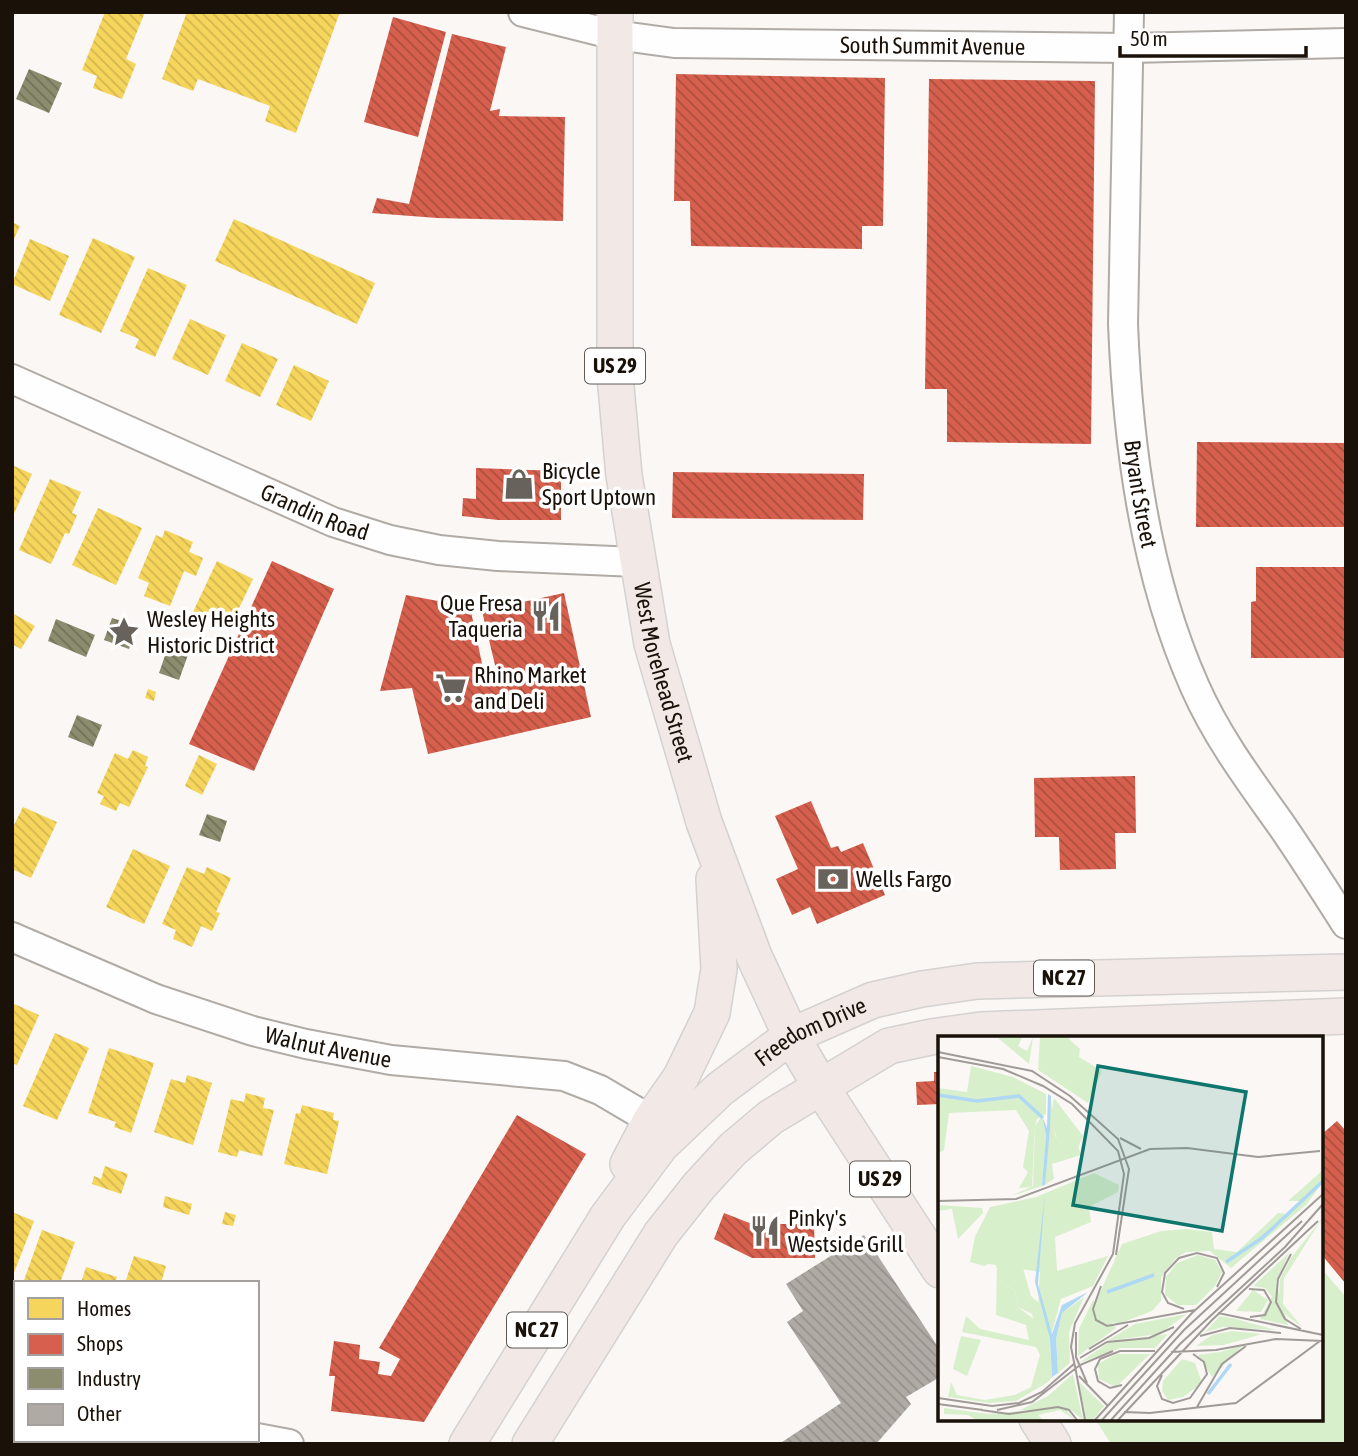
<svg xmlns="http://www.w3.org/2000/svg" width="1358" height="1456" font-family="'Asap Condensed',sans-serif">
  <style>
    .park { fill: #d8efcb }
    .homes { fill: url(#homes-back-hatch) }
    .shops { fill: url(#shops-back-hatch) }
    .industry { fill: url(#industry-back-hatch) }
    .building { fill: url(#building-back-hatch) }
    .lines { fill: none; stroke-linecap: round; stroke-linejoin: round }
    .minor-casing { stroke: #b1aba6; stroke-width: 32 }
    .major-casing { stroke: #d4d1cf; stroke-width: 38 }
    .minor { stroke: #fefefe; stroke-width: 28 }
    .major { stroke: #f2e9e7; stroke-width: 35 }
    .labels { text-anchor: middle; stroke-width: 7; stroke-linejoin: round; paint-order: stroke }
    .shield { fill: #fff; stroke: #5f5853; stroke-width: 2 }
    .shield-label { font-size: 21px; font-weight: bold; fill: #1a1109 }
    .street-label { font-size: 23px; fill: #1a1109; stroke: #fff }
    .poi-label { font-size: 23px; fill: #1a1109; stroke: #fff; text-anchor: start }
    .inset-river { fill: none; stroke: #aed8f4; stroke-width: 3.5 }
    .inset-road { fill: none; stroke: #a09b97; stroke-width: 2 }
    .view { fill: #0f766e; fill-opacity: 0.15; stroke: #0f766e; stroke-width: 3.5 }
    .inset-edge { fill: none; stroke: #1a1109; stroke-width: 3.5 }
  </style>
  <defs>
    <pattern id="homes-back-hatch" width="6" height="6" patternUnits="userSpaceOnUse" patternTransform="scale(1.75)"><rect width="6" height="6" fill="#f6d55c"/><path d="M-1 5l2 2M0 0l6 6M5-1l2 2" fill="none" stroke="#d2b64f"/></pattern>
    <pattern id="shops-back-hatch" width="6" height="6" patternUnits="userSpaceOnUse" patternTransform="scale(1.75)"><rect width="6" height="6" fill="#d6604d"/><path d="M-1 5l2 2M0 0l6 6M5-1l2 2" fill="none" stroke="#ad4e3e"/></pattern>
    <pattern id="industry-back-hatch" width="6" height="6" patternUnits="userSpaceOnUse" patternTransform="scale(1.75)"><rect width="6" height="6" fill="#8c8c6e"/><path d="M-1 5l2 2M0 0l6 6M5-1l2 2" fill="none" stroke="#727159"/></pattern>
    <pattern id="building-back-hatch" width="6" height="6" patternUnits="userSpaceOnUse" patternTransform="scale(1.75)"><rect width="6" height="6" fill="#b0aaa5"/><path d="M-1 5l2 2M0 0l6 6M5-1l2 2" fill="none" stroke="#97918d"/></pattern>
  </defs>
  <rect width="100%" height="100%" fill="#faf7f5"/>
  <g class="park">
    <polygon points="1321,1268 1346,1297 1346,1444 1111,1444 1095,1419 1321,1419"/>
    <polygon points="29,1440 158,1440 173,1444 27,1444"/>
  </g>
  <g class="homes">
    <polygon points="105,12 114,14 145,12 126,59 136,64 122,99 93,88 97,76 82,70"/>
    <polygon points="187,12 340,12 296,133 265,121 270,106 198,79 193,91 162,79"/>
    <polygon points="234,219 375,283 357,324 215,261"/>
    <polygon points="12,222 20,226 12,243"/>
    <polygon points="93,238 135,257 101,333 59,315"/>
    <polygon points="30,239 69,256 50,301 12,284"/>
    <polygon points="148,268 187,285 155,357 135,348 139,339 120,331"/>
    <polygon points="190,319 226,335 208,375 172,359"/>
    <polygon points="242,343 278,359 260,397 225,381"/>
    <polygon points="294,365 329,381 311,421 276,405"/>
    <polygon points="12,465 32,474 12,518"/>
    <polygon points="50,479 81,492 72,513 77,515 69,534 65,533 51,564 19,550"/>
    <polygon points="98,508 142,528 116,585 72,565"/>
    <polygon points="165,530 193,542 189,552 203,558 196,576 184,571 170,606 144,596 149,583 138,578 156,535 162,538"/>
    <polygon points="217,561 253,579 229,629 193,612"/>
    <polygon points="12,613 35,626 21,649 12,644"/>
    <polygon points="148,689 156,692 154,701 145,698"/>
    <polygon points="133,750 148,757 145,766 148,767 129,807 120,803 116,811 100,804 104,796 97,793 115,753 128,759"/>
    <polygon points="199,755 217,764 202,795 185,786"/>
    <polygon points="23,807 57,822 31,878 12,869 12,829"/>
    <polygon points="133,849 170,866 144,924 106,907"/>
    <polygon points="187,867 204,874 207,867 231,878 216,912 220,913 212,931 201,926 192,947 173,939 176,930 162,924"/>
    <polygon points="12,1003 39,1015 17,1065 12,1063"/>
    <polygon points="55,1033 89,1048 57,1120 23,1106"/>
    <polygon points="109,1048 154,1063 131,1133 114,1127 116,1122 88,1113"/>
    <polygon points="187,1075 212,1083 193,1145 154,1132 171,1079 185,1083"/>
    <polygon points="246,1093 265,1098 263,1108 274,1110 262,1156 239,1150 237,1157 218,1152 231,1099 244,1102"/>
    <polygon points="302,1105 334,1113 333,1120 339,1121 327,1174 284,1164 296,1113 300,1114"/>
    <polygon points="105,1166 128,1174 121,1194 92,1184 94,1176 101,1179"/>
    <polygon points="165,1196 192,1204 189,1215 163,1207"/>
    <polygon points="12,1212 34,1221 12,1278"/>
    <polygon points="225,1212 236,1215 233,1226 222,1224"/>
    <polygon points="42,1230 75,1242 60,1283 23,1283"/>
    <polygon points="134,1256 166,1266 161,1283 125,1283"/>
    <polygon points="86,1267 117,1277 115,1283 81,1283"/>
  </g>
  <g class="shops">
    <polygon points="393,17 446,32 418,137 364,122"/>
    <polygon points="452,34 506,47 490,111 500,109 499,116 565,117 563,221 437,218 372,213 377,198 409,204"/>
    <polygon points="676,74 885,78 883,226 862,226 862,249 691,246 690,201 674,201"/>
    <polygon points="929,79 1095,81 1091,444 947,442 947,389 925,389"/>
    <polygon points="1197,442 1346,443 1346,527 1196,527"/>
    <polygon points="476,468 561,471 561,520 498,520 462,516 463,498 476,499"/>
    <polygon points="673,472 864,474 863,520 672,518"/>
    <polygon points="272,561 334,589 254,771 189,744"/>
    <polygon points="1256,567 1346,567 1346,658 1251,658 1251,602 1256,601"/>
    <polygon points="564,593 591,717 428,754 412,688 380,691 406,595 470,607 484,673 496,669 482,611"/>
    <polygon points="1135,776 1136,833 1115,833 1116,869 1060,870 1059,837 1035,837 1034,778"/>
    <polygon points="811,801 831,848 838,846 841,852 863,843 885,895 817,924 810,907 792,915 776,879 798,869 775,816"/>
    <polygon points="934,1072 940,1072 940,1104 917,1105 916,1082 934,1081"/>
    <polygon points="517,1115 586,1154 424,1422 331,1411 335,1376 329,1376 334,1341 360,1345 359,1359 380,1362 378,1374 391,1376 400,1359 379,1348"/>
    <polygon points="1337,1121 1346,1131 1346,1284 1321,1254 1321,1135"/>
    <polygon points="724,1213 752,1224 814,1224 815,1258 752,1258 714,1239"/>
  </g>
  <g class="industry">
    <polygon points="29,69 62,83 49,113 16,99"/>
    <polygon points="112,618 137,626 129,649 104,640"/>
    <polygon points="56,619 95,635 86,657 48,641"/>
    <polygon points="169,644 189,652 179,680 159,673"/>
    <polygon points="77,715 102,725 93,747 68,737"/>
    <polygon points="207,814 227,821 220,842 199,835"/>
  </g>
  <polygon class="building" points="864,1235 940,1350 940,1377 906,1397 911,1404 876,1444 779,1444 841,1403 787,1322 803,1311 786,1284"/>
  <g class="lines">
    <defs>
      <g id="minor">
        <path id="s1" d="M523 12 615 35 674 43 1129 48 1346 43"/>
        <path id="s2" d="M1129 12 1123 324C1128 446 1145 575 1195 687 1217 737 1250 781 1282 826 1304 858 1325 891 1346 924"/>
        <path id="s3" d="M12 379 333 522 390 540 439 550 498 556 637 562"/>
        <path id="s4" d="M12 937 156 999 253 1031 306 1044 391 1060 564 1076 600 1090 651 1120"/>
        <polyline points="12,1368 16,1370"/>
        <polyline points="257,1438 289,1444"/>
      </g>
      <g id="major">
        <path id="s5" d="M615 12V376L624 475 652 644 704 822 754 956 791 1036 821 1087 940 1270"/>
        <polyline points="628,1164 651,1120 681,1077 712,1013 719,969 714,879"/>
        <polyline points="1037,1419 1053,1444"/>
        <path id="s6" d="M467 1444 608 1216 661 1145 720 1089 791 1036 873 1000 922 989 977 981 1346 972"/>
        <polyline points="530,1444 661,1234 699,1186 733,1149 771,1117 889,1046 931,1037 981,1030 1346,1016"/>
      </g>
    </defs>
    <use href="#minor" class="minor-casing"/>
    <use href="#major" class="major-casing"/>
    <use href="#minor" class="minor"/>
    <use href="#major" class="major"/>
  </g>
  <defs>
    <symbol id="shop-bare" viewBox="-9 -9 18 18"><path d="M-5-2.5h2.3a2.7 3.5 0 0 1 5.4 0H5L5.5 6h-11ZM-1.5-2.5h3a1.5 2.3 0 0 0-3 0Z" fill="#68625c" stroke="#fff" stroke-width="2.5" paint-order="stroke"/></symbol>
    <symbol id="restaurant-bare" viewBox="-9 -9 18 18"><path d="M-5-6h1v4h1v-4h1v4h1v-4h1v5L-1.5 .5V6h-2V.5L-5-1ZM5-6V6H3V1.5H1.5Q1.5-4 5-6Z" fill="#68625c" stroke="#fff" stroke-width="2.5" paint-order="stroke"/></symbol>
    <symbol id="sight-bare" viewBox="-9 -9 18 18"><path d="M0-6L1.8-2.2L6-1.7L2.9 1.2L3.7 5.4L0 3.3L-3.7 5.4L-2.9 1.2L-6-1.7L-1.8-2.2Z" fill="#68625c" stroke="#fff" stroke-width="2.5" paint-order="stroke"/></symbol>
    <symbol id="supermarket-bare" viewBox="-9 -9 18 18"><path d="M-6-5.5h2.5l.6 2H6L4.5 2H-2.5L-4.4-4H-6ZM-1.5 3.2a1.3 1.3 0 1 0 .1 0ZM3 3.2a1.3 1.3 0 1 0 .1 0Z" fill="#68625c" stroke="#fff" stroke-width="2.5" paint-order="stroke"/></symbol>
    <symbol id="bank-bare" viewBox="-9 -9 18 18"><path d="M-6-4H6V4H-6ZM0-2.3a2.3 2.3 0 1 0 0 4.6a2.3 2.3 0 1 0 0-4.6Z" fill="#68625c" stroke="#fff" stroke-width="2.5" paint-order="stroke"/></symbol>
  </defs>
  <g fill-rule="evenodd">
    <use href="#shop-bare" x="497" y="462" width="44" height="44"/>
    <use href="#restaurant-bare" x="524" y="594" width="44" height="44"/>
    <use href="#sight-bare" x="102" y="610" width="44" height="44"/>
    <use href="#supermarket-bare" x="429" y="666" width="44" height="44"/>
    <use href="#bank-bare" x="811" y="857" width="44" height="44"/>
    <use href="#restaurant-bare" x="743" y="1209" width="44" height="44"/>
  </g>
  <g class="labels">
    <g class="shield">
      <rect x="585" y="348.5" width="60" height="35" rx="5"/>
      <rect x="1034" y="960.5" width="60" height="35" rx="5"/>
      <rect x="850" y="1161.5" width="60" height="35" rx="5"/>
      <rect x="507" y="1312.5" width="60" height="35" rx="5"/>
    </g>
    <g class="shield-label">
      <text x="615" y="373">US 29</text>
      <text x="1064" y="985">NC 27</text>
      <text x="880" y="1186">US 29</text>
      <text x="537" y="1337">NC 27</text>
    </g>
    <g class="street-label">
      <text dy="8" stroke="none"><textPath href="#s1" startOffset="413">South Summit Avenue</textPath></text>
      <text dy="8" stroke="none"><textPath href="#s2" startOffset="483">Bryant Street</textPath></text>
      <text dy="8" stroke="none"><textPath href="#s3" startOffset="331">Grandin Road</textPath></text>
      <text dy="8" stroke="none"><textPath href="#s5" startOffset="665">West Morehead Street</textPath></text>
      <text dy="8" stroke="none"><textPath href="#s6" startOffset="546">Freedom Drive</textPath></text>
      <text dy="8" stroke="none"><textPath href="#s4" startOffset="336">Walnut Avenue</textPath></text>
    </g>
    <g class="poi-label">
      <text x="542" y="479">Bicycle<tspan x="542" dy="26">Sport Uptown</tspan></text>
      <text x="523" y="611" text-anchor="end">Que Fresa<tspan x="523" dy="26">Taqueria</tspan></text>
      <text x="147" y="627">Wesley Heights<tspan x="147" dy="26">Historic District</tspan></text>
      <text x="474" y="683">Rhino Market<tspan x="474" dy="26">and Deli</tspan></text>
      <text x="856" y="887">Wells Fargo</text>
      <text x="788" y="1226">Pinky's<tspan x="788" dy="26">Westside Grill</tspan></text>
    </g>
  </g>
  <g transform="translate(938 1036)">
    <rect width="385" height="385" fill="#faf7f5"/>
    <path d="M84 1 80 10 89 15 95 1 91 28 60 2ZM113 63 117 100 123 107 140 110 143 119 114 128 116 143 107 149ZM104 80 108 99 104 150 73 160 95 150 97 90ZM351 217 338 246 350 289 322 283 334 261 327 252 315 250ZM59 229 65 248 77 254 80 271 97 284 110 346 78 365 51 367 10 361 13 346 19 359 47 364 77 359 93 351 102 319 98 311 24 296 28 280 42 293 91 304 88 289 58 279ZM155 264 178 292 140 320 141 293ZM249 278 221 298 169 305 197 288ZM282 280 298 283 338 294 285 291 267 296ZM230 298 217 312H183L141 327 170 307ZM23 300 43 304 29 340 15 333ZM304 310 274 341 260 319 282 316ZM178 318H212L178 351 161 343 160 328ZM135 338 145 384 133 374H82L110 360ZM141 346 166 370 155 384H148ZM6 372 51 378 117 372 128 374 137 384 122 374 100 379 105 384H38L30 379 6 378Z" fill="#d8efcb"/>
    <path d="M33 30 75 41 108 58V78L99 83 97 90 94 151 81 152 90 136 85 131 91 95 78 74 11 77 6 114 1 117 0 52 29 56ZM116 62 145 100 138 117 119 104 113 80ZM385 134V146L368 169 293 232 272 215 248 216 238 222 223 241V265L214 275 183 287 165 286 158 281V265L184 208 223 195 248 193 274 196 276 213 299 216 340 177 350 178 364 165H350ZM0 169 44 172 45 177 20 203 14 173 0 175ZM67 169 93 260 101 267 112 303 114 341 110 346 94 278 80 271 77 254 65 248 56 225 46 230 32 226 37 201 52 171ZM385 181 346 242 345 268 364 291 349 280 341 266 342 243 353 222ZM260 219 277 224 284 236 277 250 258 269H240L227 259 228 241 239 227ZM315 254 330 264 323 276 298 275ZM146 261 131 296 132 327 120 337 118 303 124 277ZM235 283 218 293 183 298 207 288ZM294 295 324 298 286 309 258 310 274 299ZM191 321 200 327 192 336V326L181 330 180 340 187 338 181 345 165 341V326ZM244 323 257 327 264 347 245 361 230 364 224 355 225 345Z" fill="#d8efcb"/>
    <path d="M102 1H129L142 13 141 21 164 35 150 67 100 34ZM156 137 181 149 180 156 151 171 153 186 117 201 119 235 170 220 155 250 123 263 114 296 107 300 100 271 102 236 33 225 37 201 53 171 98 161Z" fill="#d8efcb"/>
    <path d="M110 58 113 60 112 92 107 149 104 150 108 99 104 80 109 92ZM107 157 100 248 114 298 124 269 150 256 124 277 118 303 120 337 114 341 112 303 97 246Z" fill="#aed8f4"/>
    <path class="inset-river" d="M0 59 39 65 81 60 105 82M288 226 324 202 385 145M169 256 216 239M270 358 293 328"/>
    <path class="inset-road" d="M0 16 94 35 132 60 180 103 191 133 178 219M0 21 65 33 105 50 134 68 180 115 186 138 175 218 137 287 133 311 137 331M182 102 203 113M0 165 78 163 212 113 249 112 320 121 382 115M353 218 340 243 338 266 347 283 363 293M163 250 155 273 158 284 169 290 257 274M311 253 326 254 333 266 327 279 312 281M246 273 230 267 224 256 227 237 241 222 259 217 279 222 286 237 279 251M280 277 385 299M138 296V321L149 347M262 300 292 292 343 297M151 313 190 289M233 316 278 314 338 303 385 305M142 322 169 306 211 302 236 291M137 330 147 384M224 339 219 350 224 363 235 367 252 362 269 338 266 326 255 318M141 340 170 370M184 349 172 352 160 345 157 333 162 323 182 315H217M0 362 54 370 81 367 104 356 137 327M0 368 45 374M259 371 284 328 308 310M43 374 71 378 120 371 131 374 139 384M59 374 94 366 142 329 175 315M186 376 212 377 298 367 382 305M157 384 253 278 385 158M164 384 246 294 364 185M173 384 242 308 347 211 385 168M180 384 274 284 380 185"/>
    <path class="view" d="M160 30 308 56 284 195 135 169Z"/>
    <rect width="385" height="385" class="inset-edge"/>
  </g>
  <rect width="1358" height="1456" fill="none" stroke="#1a1109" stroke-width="28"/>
  <rect x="14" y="1281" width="245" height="161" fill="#ffffff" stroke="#a3a09d" stroke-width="2"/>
  <rect x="28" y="1298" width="35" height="21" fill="#f6d55c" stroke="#a3a09d" stroke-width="2"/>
  <text x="77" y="1316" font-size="21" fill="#1a1109">Homes</text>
  <rect x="28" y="1334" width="35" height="21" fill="#d6604d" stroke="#a3a09d" stroke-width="2"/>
  <text x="77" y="1351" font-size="21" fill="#1a1109">Shops</text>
  <rect x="28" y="1368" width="35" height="21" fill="#8c8c6e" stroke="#a3a09d" stroke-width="2"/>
  <text x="77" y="1386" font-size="21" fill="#1a1109">Industry</text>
  <rect x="28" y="1404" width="35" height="21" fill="#b0aaa5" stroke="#a3a09d" stroke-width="2"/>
  <text x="77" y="1421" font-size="21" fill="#1a1109">Other</text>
  <path d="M1120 46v10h186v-10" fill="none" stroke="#1a1109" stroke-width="3.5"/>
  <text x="1130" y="46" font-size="21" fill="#1a1109" stroke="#ffffff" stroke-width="5" paint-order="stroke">50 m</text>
</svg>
